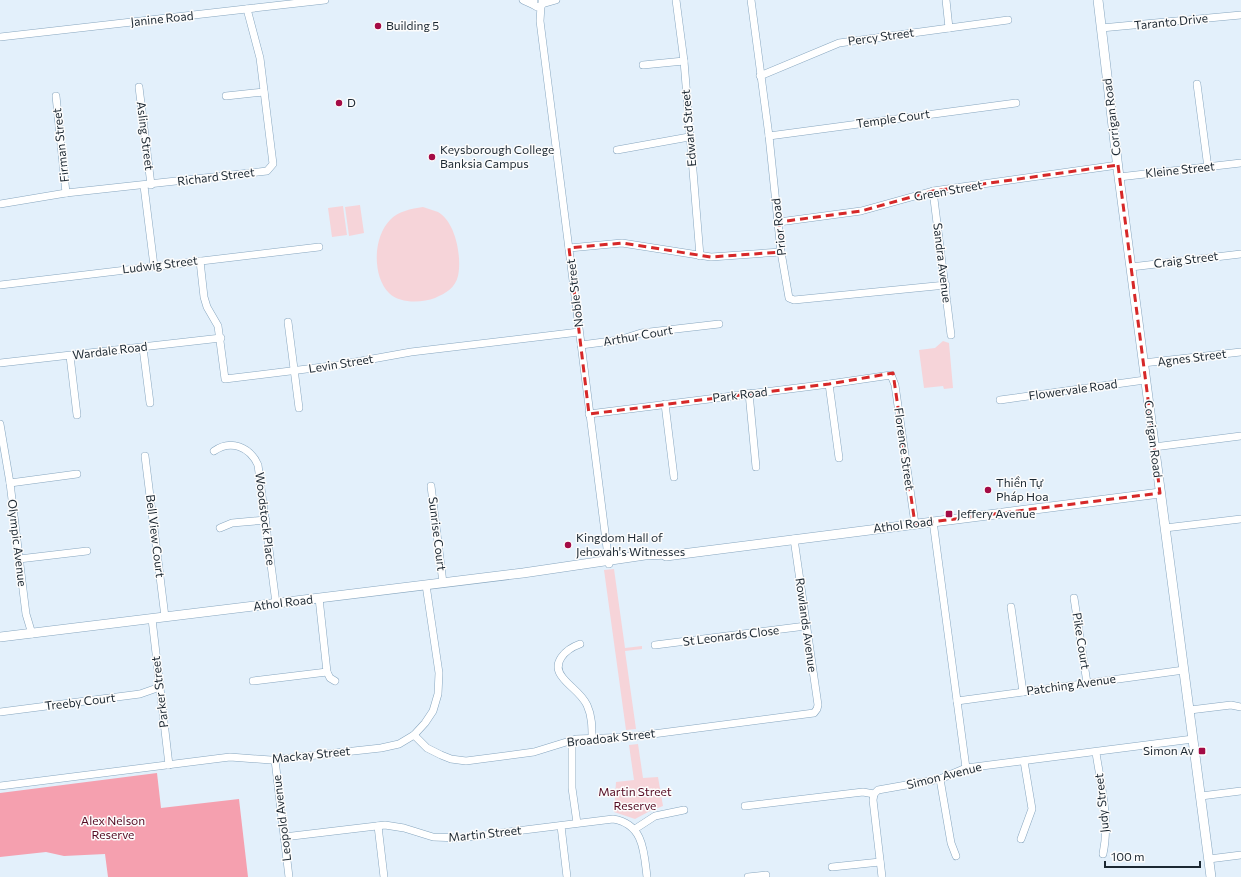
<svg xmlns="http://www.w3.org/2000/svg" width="1241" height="877" font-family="Commissioner,sans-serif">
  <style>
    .green { fill: #f6d4d9 }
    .forest { fill: #f5a0af }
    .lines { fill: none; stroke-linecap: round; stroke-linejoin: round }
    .minor-casing { stroke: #87a6bf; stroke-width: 8 }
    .major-casing { stroke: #87a6bf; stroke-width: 10 }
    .minor { stroke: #fff; stroke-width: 7 }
    .major { stroke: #fff; stroke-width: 9 }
    .marked { fill: none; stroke: #d62828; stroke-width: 3; stroke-dasharray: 8 5; stroke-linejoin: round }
    .poi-dot { fill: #a40b45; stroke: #fcfcfc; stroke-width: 1.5 }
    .labels { text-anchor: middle; stroke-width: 3; stroke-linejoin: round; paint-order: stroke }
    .street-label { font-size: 12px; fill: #1c2832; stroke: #fcfcfc }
    .poi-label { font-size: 12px; fill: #1c2832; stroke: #fcfcfc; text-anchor: start }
    .park-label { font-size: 12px; fill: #530921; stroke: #fcfcfc }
  </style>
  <rect width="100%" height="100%" fill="#e3f0fb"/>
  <g class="green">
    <polygon points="360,205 364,233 349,236 345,207"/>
    <polygon points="343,206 347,235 332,237 328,208"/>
    <path d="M423 207C428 209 433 210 438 212 456 222 462 258 458 276 455 288 446 293 435 298 422 303 400 304 389 293 372 276 373 237 390 220 398 211 411 209 423 207Z"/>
    <polygon points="943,341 949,343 953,388 944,389 943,386 924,388 919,350 935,348"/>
    <polygon points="614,569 625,648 642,646 642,649 625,651 636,729 626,730 604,570"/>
    <polygon points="638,744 643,778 658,777 663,806 650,811 635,819 614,812 616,782 634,780 629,745"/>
  </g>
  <polygon class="forest" points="157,773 161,808 239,799 248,877 108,877 105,854 64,856 46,852 0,857 0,793"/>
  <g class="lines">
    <defs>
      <g id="minor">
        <polyline points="523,0 534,5"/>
        <polyline points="534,0 534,5 537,7 542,5 542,0"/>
        <polyline points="676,0 684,61 700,256"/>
        <polyline points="751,0 769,136 781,252 789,298 794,300 946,285"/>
        <polyline points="946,0 949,28"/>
        <polyline points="542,4 556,0"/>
        <polyline points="541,6 540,21 609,564"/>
        <polyline points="1101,28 1241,15"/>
        <polyline points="0,37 325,0"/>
        <polyline points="643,65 684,61"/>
        <polyline points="760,76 839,43 1008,20"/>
        <polyline points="1197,84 1208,168"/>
        <polyline points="139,87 151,185"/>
        <polyline points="56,96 66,193"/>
        <polyline points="226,96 264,92"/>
        <polyline points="769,136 1016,103"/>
        <polyline points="617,150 689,137"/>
        <polyline points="1119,177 1241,163"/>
        <polyline points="144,186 154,266"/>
        <polyline points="933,191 951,335"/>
        <polyline points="0,204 66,193 267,171 273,164 260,58 247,9"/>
        <polyline points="779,222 861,211 933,191 1118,165"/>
        <polyline points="569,248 622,243 711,257 781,252"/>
        <polyline points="200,261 204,297 207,307 218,326 225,379 339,365 411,352 579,332"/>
        <polyline points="1131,267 1241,254"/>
        <polyline points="0,285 319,247"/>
        <polyline points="288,322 299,408"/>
        <polyline points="581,345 619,340 641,333 719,324"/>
        <polyline points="143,348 150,403"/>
        <polyline points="70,356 77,415"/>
        <polyline points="0,363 221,338"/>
        <polyline points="1143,363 1241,352"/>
        <polyline points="829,384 839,458"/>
        <polyline points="749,393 756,467"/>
        <polyline points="1000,400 1145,380"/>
        <polyline points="665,404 674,477"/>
        <polyline points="589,414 829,384 891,375 895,385 915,524"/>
        <polyline points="0,424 10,483 26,614 32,634"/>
        <polyline points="1154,447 1241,436"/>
        <path d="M214 451C231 439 250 447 258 465L276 603"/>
        <polyline points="145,456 165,617"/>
        <polyline points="10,483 77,474"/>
        <polyline points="431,486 443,583"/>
        <polyline points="933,521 966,768"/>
        <polyline points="220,528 232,523 266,520"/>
        <polyline points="1165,528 1241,519"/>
        <polyline points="19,559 87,551"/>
        <polyline points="1074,598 1087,683"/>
        <polyline points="1011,607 1023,692"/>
        <polyline points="152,619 169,765"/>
        <path d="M580 644C566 649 550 663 563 678 571 688 581 693 587 705 592 716 592 727 592 738"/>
        <polyline points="655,645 806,626"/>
        <polyline points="327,672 330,678 335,681"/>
        <polyline points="253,681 327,672 319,598"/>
        <polyline points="957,701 1184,670"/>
        <polyline points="1190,710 1231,705 1241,707"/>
        <polyline points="0,712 140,694 160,687"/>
        <polyline points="414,735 427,748 441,755 451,759 466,761 534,752 576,739 630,737 814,713 817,709 818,705 794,539"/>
        <polyline points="572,740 572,788 577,823"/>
        <path d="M1096 753C1101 785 1110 821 1103 854"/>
        <polyline points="275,760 289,877"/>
        <polyline points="940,779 951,843 956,856"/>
        <polyline points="0,786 230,757 271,760 381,748 399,744 414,735 425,723 433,711 438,694 439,673 426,585"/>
        <polyline points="874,794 873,800 882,877"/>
        <polyline points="1201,796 1241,791"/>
        <polyline points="745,806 863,792 874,794 878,790 940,779 966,768 1193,739"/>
        <polyline points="378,826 384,877"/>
        <polyline points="561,826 567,877"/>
        <polyline points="635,829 655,816 684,810"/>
        <path d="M284 837 385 825 404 828 433 837 460 838 613 819C644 824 644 852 647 877"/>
        <polyline points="1021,839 1032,809 1024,761"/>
        <polyline points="1209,859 1241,855"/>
        <polyline points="832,867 880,862"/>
        <polyline points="748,877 766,875"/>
      </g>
      <g id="major">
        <polyline points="1098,0 1119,177 1211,877"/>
        <polyline points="666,556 1160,493"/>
        <polyline points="0,637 523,573 645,555 670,554"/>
      </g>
    </defs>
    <use href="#minor" class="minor-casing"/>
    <use href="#major" class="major-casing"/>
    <use href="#minor" class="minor"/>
    <use href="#major" class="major"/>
  </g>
  <path class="marked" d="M1118 165 1160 493 915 524 893 373 829 384 589 414 569 248 622 243 711 257 781 252 779 222 861 211 933 191Z"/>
  <g class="poi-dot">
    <circle cx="378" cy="26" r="4"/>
    <circle cx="339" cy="103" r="4"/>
    <circle cx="432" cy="157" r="4"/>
    <circle cx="988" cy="490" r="4"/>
    <rect x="945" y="510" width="8" height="8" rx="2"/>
    <circle cx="568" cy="545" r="4"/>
    <rect x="1198" y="747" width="8" height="8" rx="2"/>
  </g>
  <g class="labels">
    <g class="street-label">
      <text transform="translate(162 19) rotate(-6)" y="4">Janine Road</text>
      <text transform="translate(1171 22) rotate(-6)" y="4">Taranto Drive</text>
      <text transform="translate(881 37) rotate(-8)" y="4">Percy Street</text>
      <text transform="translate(1112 117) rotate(-97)" y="4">Corrigan Road</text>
      <text transform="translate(893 119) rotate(-8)" y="4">Temple Court</text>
      <text transform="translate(689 128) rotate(-95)" y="4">Edward Street</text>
      <text transform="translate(145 136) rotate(83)" y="4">Asling Street</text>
      <text transform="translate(61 145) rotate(-96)" y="4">Firman Street</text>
      <text transform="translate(1180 170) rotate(-6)" y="4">Kleine Street</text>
      <text transform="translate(216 177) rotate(-7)" y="4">Richard Street</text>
      <text transform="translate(948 191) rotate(-10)" y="4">Green Street</text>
      <text transform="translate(779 227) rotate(-96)" y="4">Prior Road</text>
      <text transform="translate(1186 260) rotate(-7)" y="4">Craig Street</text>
      <text transform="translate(942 263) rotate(83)" y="4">Sandra Avenue</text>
      <text transform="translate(160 265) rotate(-7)" y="4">Ludwig Street</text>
      <text transform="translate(575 293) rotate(-97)" y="4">Noble Street</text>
      <text transform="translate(638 336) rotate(-10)" y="4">Arthur Court</text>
      <text transform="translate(110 351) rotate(-7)" y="4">Wardale Road</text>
      <text transform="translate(1192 358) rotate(-7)" y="4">Agnes Street</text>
      <text transform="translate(341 364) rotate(-9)" y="4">Levin Street</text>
      <text transform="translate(1073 390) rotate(-8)" y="4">Flowervale Road</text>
      <text transform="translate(740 395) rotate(-7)" y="4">Park Road</text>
      <text transform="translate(1153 439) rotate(83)" y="4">Corrigan Road</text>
      <text transform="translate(904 449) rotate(82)" y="4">Florence Street</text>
      <text transform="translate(265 519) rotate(83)" y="4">Woodstock Place</text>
      <text transform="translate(903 525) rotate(-7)" y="4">Athol Road</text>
      <text transform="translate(437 534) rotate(83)" y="4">Sunrise Court</text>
      <text transform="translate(155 536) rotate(83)" y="4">Bell View Court</text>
      <text transform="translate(17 543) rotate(83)" y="4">Olympic Avenue</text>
      <text transform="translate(283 603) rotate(-7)" y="4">Athol Road</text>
      <text transform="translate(806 625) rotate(82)" y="4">Rowlands Avenue</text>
      <text transform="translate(731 636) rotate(-7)" y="4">St Leonards Close</text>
      <text transform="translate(1081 641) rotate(81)" y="4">Pike Court</text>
      <text transform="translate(1071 685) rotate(-8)" y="4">Patching Avenue</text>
      <text transform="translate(160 692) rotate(-97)" y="4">Parker Street</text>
      <text transform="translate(80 702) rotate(-7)" y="4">Treeby Court</text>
      <text transform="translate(611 738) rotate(-6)" y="4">Broadoak Street</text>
      <text transform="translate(311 755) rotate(-6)" y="4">Mackay Street</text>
      <text transform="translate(944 776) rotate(-14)" y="4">Simon Avenue</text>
      <text transform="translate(1102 803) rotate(-96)" y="4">Judy Street</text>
      <text transform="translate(282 818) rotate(-97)" y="4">Leopold Avenue</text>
      <text transform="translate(485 834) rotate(-6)" y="4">Martin Street</text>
    </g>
    <g class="poi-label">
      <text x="386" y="30">Building 5</text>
      <text x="347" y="107">D</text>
      <text x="440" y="154">Keysborough College<tspan x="440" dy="14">Banksia Campus</tspan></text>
      <text x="996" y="487">Thiền Tự<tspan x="996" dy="14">Pháp Hoa</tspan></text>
      <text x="957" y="518">Jeffery Avenue</text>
      <text x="576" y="542">Kingdom Hall of<tspan x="576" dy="14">Jehovah's Witnesses</tspan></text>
      <text x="1194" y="755" text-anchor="end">Simon Av</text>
    </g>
    <g class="park-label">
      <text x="635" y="796">Martin Street<tspan x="635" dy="14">Reserve</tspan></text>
      <text x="113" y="825">Alex Nelson<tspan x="113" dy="14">Reserve</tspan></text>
    </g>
  </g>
  <path d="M1105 861v6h95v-6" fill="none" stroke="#1c2832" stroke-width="2"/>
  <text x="1111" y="861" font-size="12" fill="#1c2832" stroke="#fcfcfc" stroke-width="3" paint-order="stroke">100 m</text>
</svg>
